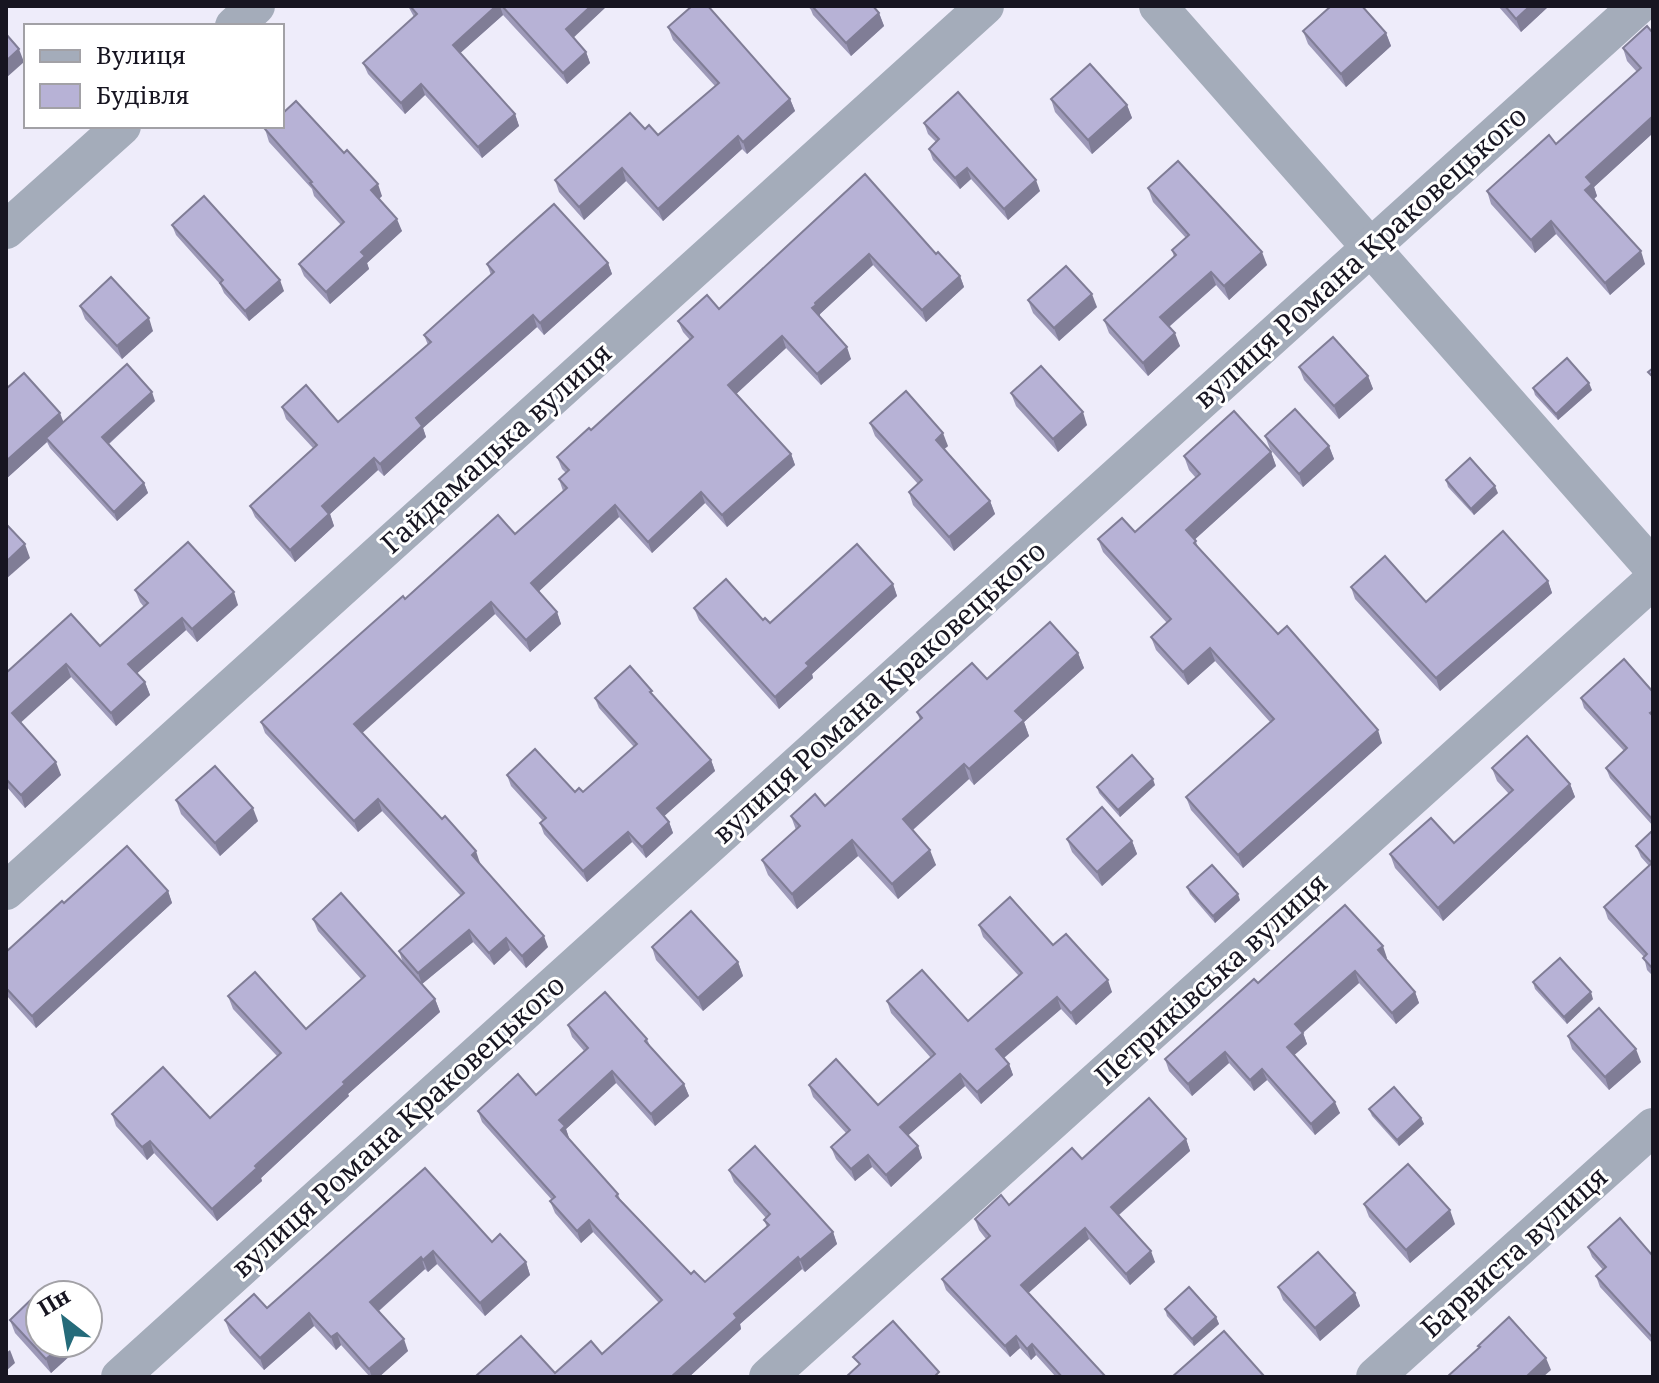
<svg xmlns="http://www.w3.org/2000/svg" width="1659" height="1383" font-family="'Noto Serif',serif">
  <style>
    .lines { fill: none; stroke-linecap: round; stroke-linejoin: round }
    .street { stroke: #a4acba; stroke-width: 38 }
    .wall { fill: #9d99b8 }
    .shaded-wall { fill: #807d96 }
    .building { fill: #b7b2d6; stroke: #807d96; stroke-width: 2 }
    .labels { text-anchor: middle; stroke-width: 6; stroke-linejoin: round; paint-order: stroke }
    .street-label { font-size: 28px; fill: #171521; stroke: #fff }
  </style>
  <rect width="100%" height="100%" fill="#eeecfa"/>
  <g class="lines">
    <g class="street">
      <polyline points="1158,6 1653,568"/>
      <polyline points="234,26 256,6"/>
      <polyline points="6,230 122,126"/>
      <polyline points="6,891 985,6"/>
      <polyline points="120,1377 1638,6"/>
      <polyline points="768,1377 1653,580"/>
      <polyline points="1375,1377 1653,1127"/>
    </g>
  </g>
  <g class="wall">
    <polygon points="408,6 607,6 573,37 586,52 590,63 567,84 503,15 460,53 515,114 519,126 482,158 425,95 405,114 368,74 363,63 414,17"/>
    <polygon points="808,6 873,6 879,13 884,26 851,56 813,15 811,10"/>
    <polygon points="1498,6 1549,6 1521,32"/>
    <polygon points="668,27 790,99 795,111 747,154 742,149 663,221 626,181 584,220 559,192 555,180 645,129 658,135 715,86 673,40"/>
    <polygon points="1303,31 1386,33 1391,46 1346,87 1308,44"/>
    <polygon points="1653,33 1653,133 1594,187 1597,196 1594,199 1645,264 1610,295 1556,234 1535,253 1491,204 1487,191 1556,144 1637,72 1627,61 1623,48"/>
    <polygon points="1051,99 1127,105 1132,118 1092,154 1055,112"/>
    <polygon points="924,123 1040,191 1008,220 971,179 960,189 933,160 929,149 936,142 928,134"/>
    <polygon points="265,129 382,196 379,199 402,231 367,263 369,269 330,304 304,276 299,264 341,225 314,196 312,189 269,142"/>
    <polygon points="865,174 936,254 960,276 964,287 926,322 873,265 820,314 820,317 851,359 821,385 786,348 736,394 791,454 795,465 727,527 705,503 652,553 619,517 538,592 557,612 561,624 530,652 495,614 362,732 480,863 479,863 548,947 526,968 510,950 494,965 473,942 422,984 403,963 399,951 461,896 382,811 358,832 265,733 261,722 405,599 515,534 563,491 559,479 566,473 562,469 557,457 591,430 690,340 683,332 678,321 719,309"/>
    <polygon points="1148,188 1267,265 1229,300 1216,285 1169,327 1180,346 1148,376 1109,333 1104,320 1174,257 1172,250 1186,238 1153,202"/>
    <polygon points="172,225 284,291 249,321 224,293 220,284 176,235"/>
    <polygon points="608,263 612,274 544,335 537,327 423,428 426,437 384,476 378,470 330,514 334,526 295,562 255,517 250,506 313,448 286,419 282,407 338,422 428,345 424,335 491,275 487,264"/>
    <polygon points="1028,300 1097,307 1059,341 1033,313"/>
    <polygon points="80,306 153,331 122,359 85,319"/>
    <polygon points="1299,367 1368,376 1373,389 1339,419 1304,380"/>
    <polygon points="1533,388 1592,390 1558,420 1535,395"/>
    <polygon points="6,389 64,422 155,401 109,444 144,483 148,493 117,521 50,448 47,442 6,479"/>
    <polygon points="1011,393 1087,425 1058,452 1016,406"/>
    <polygon points="870,423 948,446 944,449 990,501 995,514 954,551 913,505 909,492 918,484 875,436"/>
    <polygon points="1265,436 1329,446 1334,459 1303,487 1270,449"/>
    <polygon points="1271,452 1276,466 1195,539 1198,547 1278,634 1382,743 1243,868 1191,810 1186,797 1270,722 1215,661 1188,685 1156,650 1151,637 1167,623 1103,552 1098,539 1135,532 1196,478 1189,470 1184,456"/>
    <polygon points="1446,480 1498,493 1474,515 1448,487"/>
    <polygon points="1548,581 1552,593 1440,691 1355,599 1351,587 1426,602"/>
    <polygon points="893,584 897,596 812,674 813,678 779,709 699,620 694,608 770,623"/>
    <polygon points="135,590 238,605 197,642 186,630 137,673 145,682 150,695 116,726 71,677 20,722 61,775 25,808 6,786 6,673 100,646 144,607 140,602"/>
    <polygon points="1078,653 1084,668 1024,722 1029,736 974,785 969,779 913,830 936,865 898,899 858,856 797,909 768,875 762,860 796,830 791,816 825,806 920,720 917,712 987,679"/>
    <polygon points="1653,692 1653,826 1610,778 1606,768 1624,751 1584,708 1581,698"/>
    <polygon points="654,697 711,760 715,771 664,816 669,822 673,833 646,858 632,842 587,882 544,834 540,823 543,821 511,786 507,775 575,792 583,792 634,747 599,708 595,698"/>
    <polygon points="1492,768 1570,784 1575,797 1443,921 1395,868 1390,854 1454,843 1509,794 1497,781"/>
    <polygon points="1155,785 1120,817 1099,793 1097,787"/>
    <polygon points="176,800 258,821 220,856 181,814"/>
    <polygon points="1653,830 1653,976 1647,970 1644,957 1608,919 1604,907 1649,866 1641,857 1636,846"/>
    <polygon points="1067,839 1132,841 1137,854 1102,886 1072,852"/>
    <polygon points="1187,887 1240,900 1215,923 1190,894"/>
    <polygon points="168,891 172,903 36,1028 6,995 6,952"/>
    <polygon points="313,919 435,999 440,1012 348,1094 349,1096 261,1178 262,1181 217,1221 154,1153 147,1160 116,1126 112,1114 210,1118 277,1056 233,1009 228,996 306,1029 362,980 318,931"/>
    <polygon points="979,925 1053,945 1112,992 1076,1025 1061,1009 1004,1058 1009,1064 1013,1075 981,1104 965,1086 908,1135 918,1146 922,1158 891,1187 872,1167 855,1181 836,1159 831,1147 846,1133 813,1097 809,1085 878,1105 931,1058 891,1013 887,1001 968,1021 1019,976 983,937"/>
    <polygon points="652,947 738,962 743,976 703,1011 656,960"/>
    <polygon points="1387,958 1386,959 1415,992 1419,1003 1396,1024 1359,983 1303,1033 1307,1044 1294,1055 1340,1113 1315,1135 1267,1080 1254,1091 1229,1063 1192,1096 1169,1071 1165,1059 1258,983"/>
    <polygon points="1533,982 1593,999 1567,1024 1535,989"/>
    <polygon points="568,1025 647,1039 650,1046 684,1084 689,1096 655,1126 616,1083 566,1129 569,1138 568,1139 618,1194 620,1199 691,1274 705,1282 767,1227 764,1220 766,1218 734,1182 729,1170 833,1232 837,1244 805,1272 802,1269 740,1324 741,1329 689,1377 478,1377 477,1375 555,1373 602,1354 659,1303 593,1232 581,1243 555,1213 550,1201 552,1200 482,1122 478,1111 536,1095 584,1051 572,1037"/>
    <polygon points="1568,1036 1641,1062 1609,1090 1572,1049"/>
    <polygon points="1369,1109 1421,1118 1424,1124 1399,1146 1372,1116"/>
    <polygon points="1186,1139 1190,1151 1119,1215 1155,1262 1130,1285 1089,1239 1028,1293 1106,1377 1056,1377 1036,1355 1031,1360 1020,1348 1010,1357 946,1290 942,1279 986,1239 979,1230 975,1219 1009,1205 1082,1159"/>
    <polygon points="425,1168 492,1242 526,1262 530,1275 485,1316 437,1264 428,1272 425,1269 379,1311 408,1351 379,1377 370,1377 341,1345 336,1350 314,1326 264,1370 230,1333 225,1320 267,1308"/>
    <polygon points="1364,1204 1455,1224 1410,1263 1369,1217"/>
    <polygon points="1588,1247 1653,1256 1653,1344 1600,1287 1596,1276 1603,1270 1592,1257"/>
    <polygon points="1278,1287 1355,1293 1360,1306 1320,1341 1283,1300"/>
    <polygon points="1165,1309 1216,1317 1219,1324 1194,1346 1167,1316"/>
    <polygon points="10,1320 84,1343 51,1373 15,1333"/>
  </g>
  <g class="shaded-wall">
    <polygon points="496,6 500,6 503,15 457,56 453,45"/>
    <polygon points="591,6 607,6 570,41 566,29"/>
    <polygon points="1530,6 1549,6 1521,32 1516,19"/>
    <polygon points="879,13 884,26 851,56 846,43"/>
    <polygon points="1386,33 1391,46 1346,87 1341,74"/>
    <polygon points="19,49 24,62 6,78 6,61"/>
    <polygon points="586,52 590,63 567,84 563,73"/>
    <polygon points="421,84 425,95 405,114 401,103"/>
    <polygon points="790,99 795,111 747,154 743,142"/>
    <polygon points="1127,105 1132,118 1092,154 1088,140"/>
    <polygon points="515,114 519,126 482,158 478,147"/>
    <polygon points="1653,116 1653,133 1594,187 1597,196 1590,203 1585,190 1586,177"/>
    <polygon points="738,136 742,149 663,221 658,209"/>
    <polygon points="622,168 626,181 584,220 579,207"/>
    <polygon points="967,168 971,179 960,189 955,178"/>
    <polygon points="1036,180 1040,191 1008,220 1004,209"/>
    <polygon points="378,184 382,196 375,202 371,190"/>
    <polygon points="397,219 402,231 367,263 369,269 330,304 326,292 361,252"/>
    <polygon points="1551,221 1556,234 1535,253 1531,240"/>
    <polygon points="1641,251 1645,264 1610,295 1605,283"/>
    <polygon points="1262,252 1267,265 1229,300 1224,286"/>
    <polygon points="869,254 873,265 820,314 820,316 816,320 812,308 815,303"/>
    <polygon points="608,263 612,274 544,335 540,323"/>
    <polygon points="1211,272 1216,285 1165,330 1160,317"/>
    <polygon points="960,276 964,287 926,322 922,310"/>
    <polygon points="280,280 284,291 249,321 245,311"/>
    <polygon points="1092,294 1097,307 1059,341 1054,328"/>
    <polygon points="533,315 537,327 423,428 426,437 384,476 380,464 416,418"/>
    <polygon points="149,318 153,331 122,359 117,346"/>
    <polygon points="1175,333 1180,346 1148,376 1143,363"/>
    <polygon points="782,336 786,348 733,397 728,385"/>
    <polygon points="847,347 851,359 821,385 817,374"/>
    <polygon points="1368,376 1373,389 1339,419 1334,406"/>
    <polygon points="1589,383 1592,390 1558,420 1556,414"/>
    <polygon points="152,392 155,401 106,446 102,437"/>
    <polygon points="1083,412 1087,425 1058,452 1053,439"/>
    <polygon points="60,413 65,426 46,438 47,442 6,479 6,461"/>
    <polygon points="943,433 948,446 940,453 936,440"/>
    <polygon points="1329,446 1334,459 1303,487 1299,474"/>
    <polygon points="1271,452 1276,466 1191,543 1186,530"/>
    <polygon points="791,454 795,465 727,527 722,515"/>
    <polygon points="374,458 378,470 330,514 334,526 295,562 290,550 322,506"/>
    <polygon points="144,483 148,493 117,521 114,512"/>
    <polygon points="1495,486 1498,493 1474,515 1471,509"/>
    <polygon points="701,492 705,503 652,553 648,542"/>
    <polygon points="990,501 995,514 954,551 949,537"/>
    <polygon points="615,505 619,517 535,595 531,583"/>
    <polygon points="25,544 30,558 6,579 6,562"/>
    <polygon points="1548,581 1552,593 1440,691 1436,678"/>
    <polygon points="893,584 897,596 812,674 813,678 779,709 775,697 806,663"/>
    <polygon points="234,592 238,605 197,642 192,629"/>
    <polygon points="491,602 495,614 359,736 354,724"/>
    <polygon points="557,612 561,624 530,652 526,640"/>
    <polygon points="182,618 186,630 133,677 128,664"/>
    <polygon points="1210,648 1215,661 1188,685 1183,672"/>
    <polygon points="1078,653 1084,668 1024,722 1029,736 974,785 969,769 1015,711"/>
    <polygon points="66,664 71,677 17,726 12,713"/>
    <polygon points="145,682 150,695 116,726 111,713"/>
    <polygon points="1378,730 1382,743 1243,868 1238,855"/>
    <polygon points="711,760 715,771 661,819 657,808"/>
    <polygon points="56,762 61,775 25,808 21,795"/>
    <polygon points="964,764 969,779 908,834 903,819"/>
    <polygon points="1153,779 1155,785 1120,817 1118,810"/>
    <polygon points="1570,784 1575,797 1443,921 1438,908"/>
    <polygon points="378,799 382,811 358,832 354,821"/>
    <polygon points="253,808 258,821 220,856 215,843"/>
    <polygon points="669,822 673,833 646,858 642,847"/>
    <polygon points="628,832 632,842 587,882 583,871"/>
    <polygon points="852,840 858,856 797,909 792,894"/>
    <polygon points="1132,841 1137,854 1102,886 1097,872"/>
    <polygon points="930,850 936,865 898,899 892,884"/>
    <polygon points="476,851 480,863 476,866 472,855"/>
    <polygon points="168,891 172,903 36,1028 32,1016"/>
    <polygon points="1238,894 1240,900 1215,923 1213,916"/>
    <polygon points="469,930 473,942 422,984 418,973"/>
    <polygon points="544,936 548,947 526,968 522,956"/>
    <polygon points="506,938 510,950 494,965 489,953"/>
    <polygon points="1383,946 1387,958 1382,962 1378,950"/>
    <polygon points="738,962 743,976 703,1011 698,998"/>
    <polygon points="1355,971 1359,983 1299,1036 1295,1024"/>
    <polygon points="1108,980 1112,992 1076,1025 1071,1013"/>
    <polygon points="1415,992 1419,1003 1396,1024 1392,1013"/>
    <polygon points="1591,992 1593,999 1567,1024 1564,1017"/>
    <polygon points="1057,997 1061,1009 1000,1061 996,1049"/>
    <polygon points="435,999 440,1012 348,1094 349,1096 261,1178 262,1181 217,1221 212,1209 343,1082"/>
    <polygon points="1303,1033 1307,1044 1291,1058 1287,1047"/>
    <polygon points="1636,1049 1641,1062 1609,1090 1605,1077"/>
    <polygon points="1225,1052 1229,1063 1192,1096 1188,1084"/>
    <polygon points="1009,1064 1013,1075 981,1104 977,1092"/>
    <polygon points="1262,1069 1267,1080 1254,1091 1250,1080"/>
    <polygon points="612,1071 616,1083 566,1129 569,1138 565,1142 561,1130 559,1120"/>
    <polygon points="960,1074 965,1086 904,1139 900,1127"/>
    <polygon points="684,1084 689,1096 655,1126 651,1114"/>
    <polygon points="1335,1102 1340,1113 1315,1135 1311,1124"/>
    <polygon points="1421,1118 1424,1124 1399,1146 1397,1140"/>
    <polygon points="1186,1139 1190,1151 1115,1218 1111,1207"/>
    <polygon points="150,1141 154,1153 147,1160 142,1147"/>
    <polygon points="918,1146 922,1158 891,1187 886,1175"/>
    <polygon points="868,1155 872,1167 855,1181 851,1169"/>
    <polygon points="1450,1210 1455,1224 1410,1263 1406,1250"/>
    <polygon points="589,1220 593,1232 581,1243 577,1231"/>
    <polygon points="1085,1228 1089,1239 1025,1296 1021,1285"/>
    <polygon points="833,1232 837,1244 805,1272 800,1260"/>
    <polygon points="433,1251 437,1264 428,1272 423,1260"/>
    <polygon points="1151,1251 1155,1262 1130,1285 1126,1274"/>
    <polygon points="421,1257 425,1269 375,1314 370,1302"/>
    <polygon points="798,1257 802,1269 740,1324 741,1329 689,1377 671,1377 734,1314"/>
    <polygon points="526,1262 530,1275 485,1316 480,1303"/>
    <polygon points="1355,1293 1360,1306 1320,1341 1315,1328"/>
    <polygon points="309,1313 314,1326 264,1370 260,1358"/>
    <polygon points="1216,1317 1219,1324 1194,1346 1192,1339"/>
    <polygon points="337,1333 341,1345 336,1350 331,1337"/>
    <polygon points="1016,1336 1020,1348 1010,1357 1005,1346"/>
    <polygon points="404,1339 408,1351 379,1377 372,1377 369,1369"/>
    <polygon points="65,1343 84,1343 51,1373 46,1359"/>
    <polygon points="1032,1344 1036,1355 1031,1360 1027,1349"/>
    <polygon points="10,1350 15,1363 6,1371 6,1353"/>
    <polygon points="1546,1358 1551,1370 1543,1377 1526,1377"/>
  </g>
  <g class="building">
    <polygon points="410,6 496,6 453,45 515,114 478,147 421,84 401,103 363,63 417,14"/>
    <polygon points="502,6 591,6 566,29 586,52 563,73"/>
    <polygon points="692,6 708,6 790,99 743,142 738,136 658,209 622,168 579,207 555,180 630,113 645,129 649,125 658,135 719,83 668,27"/>
    <polygon points="812,6 873,6 879,13 846,43"/>
    <polygon points="1331,6 1362,6 1386,33 1341,74 1303,31"/>
    <polygon points="1505,6 1530,6 1516,19"/>
    <polygon points="1647,26 1653,33 1653,116 1586,177 1592,184 1585,190 1641,251 1605,283 1551,221 1531,240 1487,191 1549,135 1556,144 1641,68 1623,48"/>
    <polygon points="6,34 19,49 6,61"/>
    <polygon points="1090,64 1127,105 1088,140 1051,99"/>
    <polygon points="958,92 1036,180 1004,209 967,168 955,178 929,149 939,139 924,123"/>
    <polygon points="296,101 344,153 347,150 378,184 371,190 397,219 361,252 365,256 326,292 299,264 344,222 310,183 312,182 265,129 268,126 282,126 282,114"/>
    <polygon points="1178,161 1262,252 1224,286 1211,272 1160,317 1175,333 1143,363 1104,320 1176,255 1172,250 1189,235 1148,188"/>
    <polygon points="865,174 936,254 938,252 960,276 922,310 869,254 815,303 816,305 812,308 847,347 817,374 782,336 728,385 791,454 722,515 701,492 648,542 615,505 531,583 557,612 526,640 491,602 354,724 442,819 445,816 476,851 472,855 544,936 522,956 506,938 489,953 469,930 418,973 399,951 464,893 378,799 354,821 261,722 403,596 405,599 498,515 515,534 567,488 559,479 569,470 557,457 589,428 591,430 693,337 678,321 707,295 719,309"/>
    <polygon points="204,196 280,280 245,311 220,283 223,280 172,225"/>
    <polygon points="554,204 608,263 540,323 533,315 416,418 422,426 380,464 374,458 322,506 329,514 290,550 250,506 317,445 282,407 306,385 338,422 431,342 424,335 494,272 487,264"/>
    <polygon points="1066,266 1092,294 1054,328 1028,300"/>
    <polygon points="111,277 149,318 117,346 80,306"/>
    <polygon points="1333,337 1368,376 1334,406 1299,367"/>
    <polygon points="1567,358 1589,383 1556,414 1533,388"/>
    <polygon points="127,364 152,392 102,437 144,483 114,512 46,438"/>
    <polygon points="1041,366 1083,412 1053,439 1011,393"/>
    <polygon points="1653,368 1653,377 1648,372"/>
    <polygon points="24,373 60,413 6,461 6,389"/>
    <polygon points="906,391 943,433 936,440 990,501 949,537 909,492 922,480 870,423"/>
    <polygon points="1295,409 1329,446 1299,474 1265,436"/>
    <polygon points="1234,411 1271,452 1186,530 1196,541 1194,543 1278,634 1287,626 1378,730 1238,855 1186,797 1274,719 1210,648 1183,672 1151,637 1171,619 1098,539 1122,518 1135,532 1200,474 1184,456"/>
    <polygon points="1470,458 1495,486 1471,509 1446,480"/>
    <polygon points="6,524 25,544 6,562"/>
    <polygon points="1503,531 1548,581 1436,678 1351,587 1385,556 1426,602"/>
    <polygon points="188,542 234,592 192,629 182,618 128,664 145,682 111,713 66,664 12,713 56,762 21,795 6,779 6,673 71,614 100,646 148,603 135,590"/>
    <polygon points="857,544 893,584 806,663 809,666 775,697 694,608 726,579 763,620 765,618 770,623"/>
    <polygon points="1050,622 1078,653 1015,711 1024,720 969,769 964,764 903,819 930,850 892,884 852,840 792,894 762,860 800,826 791,816 815,794 825,806 922,718 917,712 972,663 987,679"/>
    <polygon points="1624,659 1653,692 1653,711 1650,713 1653,716 1653,820 1606,768 1627,748 1581,698"/>
    <polygon points="630,666 652,691 650,692 711,760 657,808 669,822 642,847 628,832 583,871 540,823 546,818 507,775 535,749 575,792 579,788 583,792 637,744 595,698"/>
    <polygon points="1527,736 1570,784 1438,908 1390,854 1431,818 1454,843 1513,790 1492,768"/>
    <polygon points="1132,755 1153,779 1118,810 1097,787"/>
    <polygon points="215,766 253,808 215,843 176,800"/>
    <polygon points="1102,807 1132,841 1097,872 1067,839"/>
    <polygon points="1653,830 1653,969 1643,958 1647,954 1604,907 1652,863 1636,846"/>
    <polygon points="127,846 168,891 32,1016 6,988 6,952 62,901 64,903"/>
    <polygon points="1212,865 1238,894 1213,916 1187,887"/>
    <polygon points="341,893 435,999 343,1082 345,1084 255,1166 257,1168 212,1209 150,1141 142,1147 112,1114 163,1067 210,1118 281,1053 228,996 255,972 306,1029 365,976 313,919"/>
    <polygon points="1010,897 1053,945 1066,934 1108,980 1071,1013 1057,997 996,1049 1009,1064 977,1092 960,1074 900,1127 918,1146 886,1175 868,1155 851,1169 831,1147 850,1130 809,1085 836,1059 878,1105 935,1054 887,1001 922,970 968,1021 1022,973 979,925"/>
    <polygon points="1345,905 1383,946 1378,950 1415,992 1392,1013 1355,971 1295,1024 1303,1033 1287,1047 1335,1102 1311,1124 1262,1069 1250,1080 1225,1052 1188,1084 1165,1059 1254,979 1258,983"/>
    <polygon points="691,911 738,962 698,998 652,947"/>
    <polygon points="1560,958 1591,992 1564,1017 1533,982"/>
    <polygon points="605,992 647,1039 645,1041 684,1084 651,1114 612,1071 559,1120 565,1126 561,1130 618,1194 616,1196 691,1274 694,1271 705,1282 769,1225 764,1220 770,1214 729,1170 755,1146 833,1232 800,1260 798,1257 734,1314 737,1318 671,1377 479,1377 477,1375 521,1336 555,1373 591,1341 602,1354 662,1300 589,1220 577,1231 550,1201 555,1197 478,1111 518,1074 536,1095 588,1048 568,1025"/>
    <polygon points="1599,1008 1636,1049 1605,1077 1568,1036"/>
    <polygon points="1394,1087 1421,1118 1397,1140 1369,1109"/>
    <polygon points="1149,1098 1186,1139 1111,1207 1151,1251 1126,1274 1085,1228 1021,1285 1106,1377 1062,1377 1032,1344 1027,1349 1016,1336 1005,1346 942,1279 990,1236 975,1219 1001,1195 1009,1205 1072,1148 1082,1159"/>
    <polygon points="1408,1164 1450,1210 1406,1250 1364,1204"/>
    <polygon points="425,1168 492,1242 500,1234 526,1262 480,1303 433,1251 423,1260 421,1257 370,1302 404,1339 369,1369 337,1333 331,1337 309,1313 260,1358 225,1320 254,1294 267,1308"/>
    <polygon points="1620,1218 1653,1256 1653,1338 1596,1276 1606,1267 1588,1247"/>
    <polygon points="1318,1252 1355,1293 1315,1328 1278,1287"/>
    <polygon points="1189,1287 1216,1317 1192,1339 1165,1309"/>
    <polygon points="42,1289 48,1295 40,1295 40,1343 65,1343 46,1359 10,1320"/>
    <polygon points="1509,1317 1546,1358 1526,1377 1447,1377 1480,1347 1478,1346"/>
    <polygon points="893,1321 939,1372 934,1377 846,1377 860,1364 853,1357"/>
    <polygon points="1224,1331 1264,1376 1263,1377 1172,1377"/>
  </g>
  <g class="labels">
    <g class="street-label">
      <text transform="translate(1360 257) rotate(-42)" y="10">вулиця Романа Краковецького</text>
      <text transform="translate(496 448) rotate(-42)" y="10">Гайдамацька вулиця</text>
      <text transform="translate(879 692) rotate(-42)" y="10">вулиця Романа Краковецького</text>
      <text transform="translate(1211 979) rotate(-42)" y="10">Петриківська вулиця</text>
      <text transform="translate(398 1126) rotate(-42)" y="10">вулиця Романа Краковецького</text>
      <text transform="translate(1514 1252) rotate(-42)" y="10">Барвиста вулиця</text>
    </g>
  </g>
  <rect width="1659" height="1383" fill="none" stroke="#171521" stroke-width="16"/>
  <rect x="24" y="24" width="260" height="104" fill="#ffffff" stroke="#a2a1a6" stroke-width="2"/>
  <rect x="40" y="50" width="40" height="12" fill="#a4acba" stroke="#a2a1a6" stroke-width="2"/>
  <text x="96" y="64" font-size="24" fill="#171521">Вулиця</text>
  <rect x="40" y="84" width="40" height="24" fill="#b7b2d6" stroke="#a2a1a6" stroke-width="2"/>
  <text x="96" y="104" font-size="24" fill="#171521">Будівля</text>
  <g transform="translate(64 1319) rotate(329)"><circle r="38" fill="#ffffff" stroke="#a2a1a6" stroke-width="2"/>
  <path d="M0-6L14 30L0 20L-14 30Z" fill="#256b7a"/>
  <text y="-12" font-size="22" font-weight="bold" text-anchor="middle" fill="#171521">Пн</text>
  </g>
</svg>
